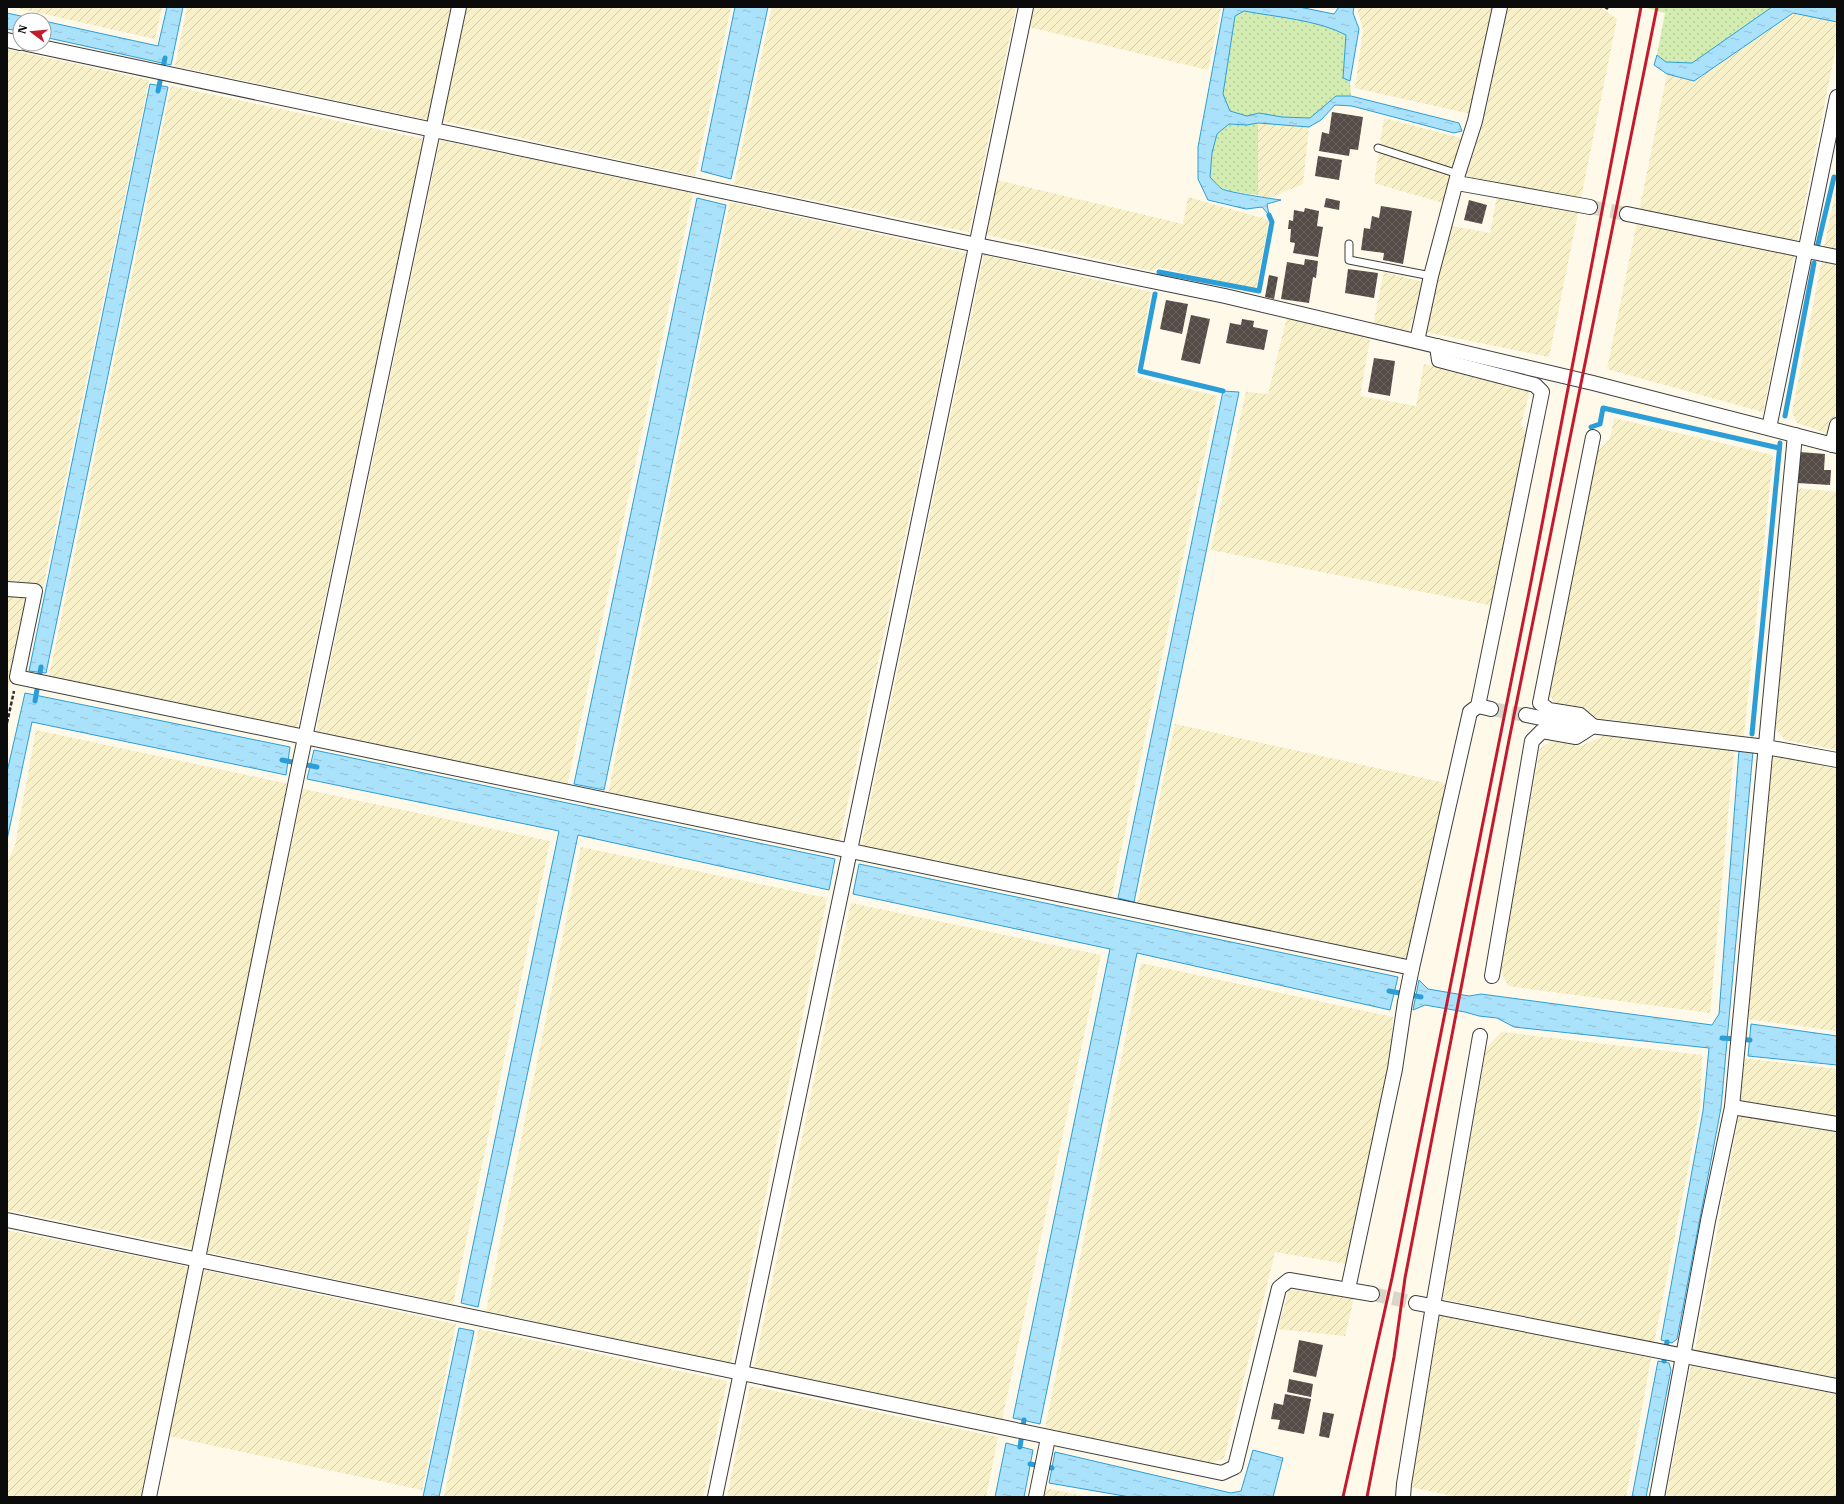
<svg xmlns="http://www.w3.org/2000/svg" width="1844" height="1504" font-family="'IBM Plex Serif',serif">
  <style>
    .farmland { fill: url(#farmland-furrows) }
    .grass { fill: url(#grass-dots) }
    .water { fill: url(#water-ripples); stroke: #2c9ed7 }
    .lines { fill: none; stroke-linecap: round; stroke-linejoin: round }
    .stream { stroke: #2c9ed7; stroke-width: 5 }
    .building { fill: url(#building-cross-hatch) }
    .minor-tunnel { stroke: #dad5c9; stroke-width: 14; stroke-dasharray: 14 7; stroke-linecap: butt }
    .service-casing { stroke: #3e3e3e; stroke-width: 9 }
    .minor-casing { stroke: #3e3e3e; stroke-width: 16 }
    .path { stroke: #2d2d2d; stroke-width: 2.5; stroke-dasharray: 4 2; stroke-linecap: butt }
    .service { stroke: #fff; stroke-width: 7 }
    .minor { stroke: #fff; stroke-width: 14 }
    .rail { stroke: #c41a2e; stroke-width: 3 }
  </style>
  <defs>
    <pattern id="farmland-furrows" width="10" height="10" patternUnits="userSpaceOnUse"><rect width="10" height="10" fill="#f7f0c8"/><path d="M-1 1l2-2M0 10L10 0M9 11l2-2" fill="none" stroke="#d2ccaa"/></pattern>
    <pattern id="grass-dots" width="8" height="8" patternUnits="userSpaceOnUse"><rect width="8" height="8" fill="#d3ecb1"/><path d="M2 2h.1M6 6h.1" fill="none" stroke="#b4c997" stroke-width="1.8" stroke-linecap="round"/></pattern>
    <pattern id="water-ripples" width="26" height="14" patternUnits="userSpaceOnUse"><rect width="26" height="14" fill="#aae2fb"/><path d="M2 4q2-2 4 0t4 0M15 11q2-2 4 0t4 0" fill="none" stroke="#91c1d6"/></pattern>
    <pattern id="building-cross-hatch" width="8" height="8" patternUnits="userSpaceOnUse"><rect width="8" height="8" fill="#554b47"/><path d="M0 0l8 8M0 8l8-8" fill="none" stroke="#68605d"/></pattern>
  </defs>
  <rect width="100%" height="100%" fill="#fff9ea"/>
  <g class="farmland">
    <polygon points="13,7 162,7 155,39"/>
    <polygon points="187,7 453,7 429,120 175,66"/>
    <polygon points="466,7 731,7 695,176 442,121"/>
    <polygon points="772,7 1016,7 969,232 734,184"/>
    <polygon points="1033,7 1221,7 1208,70 1029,27"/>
    <polygon points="1357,7 1493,7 1471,114 1355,88 1363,30"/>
    <polygon points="1506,7 1600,7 1617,19 1549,357 1426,332 1451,226 1490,233 1499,185 1465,176 1487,106"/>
    <polygon points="1794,13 1837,22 1837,42 1763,412 1607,369 1667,74 1694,81"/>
    <polygon points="7,49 149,80 43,588 7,584"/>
    <polygon points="171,86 424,139 297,728 49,677"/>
    <polygon points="1384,118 1461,138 1443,203 1374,183"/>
    <polygon points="1258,122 1309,127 1303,184 1267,199 1258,195"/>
    <polygon points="440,140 693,193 567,786 316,731"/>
    <polygon points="997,180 1183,224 1188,197 1269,220 1256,289 1157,267 1153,271 987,235"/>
    <polygon points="1837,184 1837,250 1824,247"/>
    <polygon points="730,202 966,253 839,843 608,794"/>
    <polygon points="984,255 1151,292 1135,376 1217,396 1111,899 861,846"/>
    <polygon points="1822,260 1837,264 1837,408 1829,434 1797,423 1792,412"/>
    <polygon points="1384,272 1423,282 1409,331 1373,325"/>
    <polygon points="1287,317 1370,339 1360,396 1416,406 1424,364 1530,390 1521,425 1528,433 1494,606 1211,550 1246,392 1268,394"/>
    <polygon points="1614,418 1773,455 1744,736 1597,718 1582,707 1556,704 1549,694 1596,453 1610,439"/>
    <polygon points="1797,488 1837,492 1837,750 1785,740 1773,725"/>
    <polygon points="7,596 27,598 7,693"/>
    <polygon points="1175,724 1450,784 1406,961 1137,904"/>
    <polygon points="36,730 289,784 192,1248 7,1210 7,864 15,845"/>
    <polygon points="1605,735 1734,750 1710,1013 1508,986 1500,969 1540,749 1551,741 1581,746"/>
    <polygon points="1772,754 1837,767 1837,1031 1747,1019"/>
    <polygon points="303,789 550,841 453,1304 207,1252"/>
    <polygon points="581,847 827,898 731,1363 486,1311"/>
    <polygon points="851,903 1101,955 1002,1420 754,1368"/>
    <polygon points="1141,963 1393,1017 1389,1069 1347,1264 1275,1252 1224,1458 1213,1463 1045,1428"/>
    <polygon points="1501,1032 1702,1055 1700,1107 1654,1343 1443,1299 1486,1049"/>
    <polygon points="1742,1058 1837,1069 1837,1104 1834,1118 1739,1100"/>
    <polygon points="1739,1115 1837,1130 1837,1378 1695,1350"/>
    <polygon points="7,1230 190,1267 141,1497 7,1497"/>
    <polygon points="204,1270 456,1324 422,1490 168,1436"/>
    <polygon points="1289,1289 1354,1298 1345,1336 1278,1329"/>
    <polygon points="1440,1315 1651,1358 1626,1497 1457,1497 1410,1487"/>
    <polygon points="479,1329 727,1381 703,1497 444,1497"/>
    <polygon points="1691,1366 1837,1394 1837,1497 1666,1497"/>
    <polygon points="750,1386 998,1437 986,1497 727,1497"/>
    <polygon points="1045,1488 1089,1497 1043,1497"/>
  </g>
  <g class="grass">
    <polygon points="1643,7 1772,7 1692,63 1666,62 1657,55 1665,13"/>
    <path d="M1244 11C1276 17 1318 20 1346 35L1343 78 1350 81 1351 96H1336L1310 118 1282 117 1259 113 1247 116 1230 111 1223 95 1235 16Z"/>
    <polygon points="1258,122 1258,195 1223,190 1210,177 1212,153 1217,134 1229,124 1247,125"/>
  </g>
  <g class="water">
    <polygon points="167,7 183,7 171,65 44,37 44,21 158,46"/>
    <polygon points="735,7 768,7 731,179 701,171"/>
    <path d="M1224 7H1299L1334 14 1339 7H1354L1353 13 1359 29 1350 81 1343 78 1346 35C1318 20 1276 17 1244 11L1235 16 1223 94 1230 111 1247 116 1259 113 1282 117 1310 118 1336 96H1351L1459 123 1462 131 1454 133 1352 106 1335 105 1321 120 1309 127 1258 123 1247 125 1229 124 1217 134 1212 153 1210 177C1214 181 1218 186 1222 189 1227 192 1273 199 1281 200L1267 204 1269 215 1262 207 1246 209 1208 200 1198 179V147Z"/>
    <polygon points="1772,7 1837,7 1837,22 1793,13 1694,81 1667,74 1654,65 1657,55 1666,62 1692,63"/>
    <polygon points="7,13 39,20 20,20 20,31 7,29"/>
    <polygon points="150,84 168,87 46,673 29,671"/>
    <polygon points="697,198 726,205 604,790 574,784"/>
    <polygon points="1223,391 1239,392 1134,902 1118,898"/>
    <polygon points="25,693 290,747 286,775 32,722 7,840 7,772"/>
    <polygon points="314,750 835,859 829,890 578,835 478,1307 461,1303 559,831 307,779"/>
    <polygon points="1739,750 1753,751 1721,1108 1677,1339 1672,1343 1661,1340 1703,1111 1709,1048 1514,1027 1497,1018 1479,1016 1465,1012 1425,1005 1413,1010 1419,980 1428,989 1469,996 1481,994 1712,1025 1719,1014"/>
    <polygon points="859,864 1398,977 1390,1010 1137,953 1040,1424 1013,1418 1110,949 853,894"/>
    <polygon points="1751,1024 1837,1036 1837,1065 1748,1056"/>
    <polygon points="459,1328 474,1331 439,1497 423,1497"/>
    <polygon points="1658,1361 1669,1363 1671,1370 1646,1497 1632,1497"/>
    <polygon points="1006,1443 1033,1450 1024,1497 995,1497"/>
    <polygon points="1253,1450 1283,1458 1273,1497 1130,1497 1049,1483 1055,1452 1231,1493 1241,1491"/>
  </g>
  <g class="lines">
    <g class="stream">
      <polyline points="158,91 165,58"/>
      <polyline points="1818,244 1834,177"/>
      <polyline points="1159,272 1259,291 1272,222 1269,215"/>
      <polyline points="1155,294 1140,371 1223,391"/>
      <polyline points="1785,416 1814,263"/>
      <polyline points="1591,427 1600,424 1603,408 1779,448"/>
      <polyline points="35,701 41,667"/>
      <polyline points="1752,734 1780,443"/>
      <polyline points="282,760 317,767"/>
      <polyline points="1389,991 1421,997"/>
      <polyline points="1722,1038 1750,1040"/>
      <polyline points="1664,1361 1667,1342"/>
      <polyline points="1020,1447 1024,1420"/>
      <polyline points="1030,1464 1052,1468"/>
    </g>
  </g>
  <g class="building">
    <polygon points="1332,112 1363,117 1358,150 1350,149 1349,156 1319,151 1322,132 1329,134"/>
    <polygon points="1318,156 1342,160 1339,180 1315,176"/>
    <polygon points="1326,198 1340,201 1339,210 1324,207"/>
    <polygon points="1469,200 1487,205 1482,224 1464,220"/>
    <polygon points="1381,206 1412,211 1403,264 1383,260 1384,253 1361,250 1364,228 1370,229 1372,216 1379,218"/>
    <polygon points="1305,208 1319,211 1317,226 1323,227 1318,257 1293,253 1295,243 1290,242 1291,229 1288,229 1289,220 1293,221 1294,210 1304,212"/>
    <polygon points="1305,259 1318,261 1316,278 1313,277 1309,303 1281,299 1287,262 1304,265"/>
    <polygon points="1348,269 1378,273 1374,298 1345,293"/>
    <polygon points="1269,275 1278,277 1274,299 1265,297"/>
    <polygon points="1166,300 1188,304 1182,334 1160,329"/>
    <polygon points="1191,315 1210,319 1200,364 1181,360"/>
    <polygon points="1242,319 1254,321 1253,327 1268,330 1264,350 1226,343 1230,323 1241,325"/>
    <polygon points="1374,358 1395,361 1390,396 1368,392"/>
    <polygon points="1800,452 1825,454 1824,470 1831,470 1830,485 1797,483"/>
    <polygon points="1299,1340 1323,1345 1316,1377 1293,1372"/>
    <polygon points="1289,1379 1313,1384 1311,1397 1287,1392"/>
    <polygon points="1285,1394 1311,1399 1304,1434 1278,1429 1280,1420 1271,1419 1274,1403 1283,1405"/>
    <polygon points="1323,1412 1334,1414 1329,1438 1319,1436"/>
  </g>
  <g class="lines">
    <g class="minor-tunnel">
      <polyline points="1590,207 1627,214"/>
      <polyline points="1491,709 1526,715"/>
      <polyline points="1372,1294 1416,1303"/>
    </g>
    <defs>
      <g id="service">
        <polyline points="1378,148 1458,174"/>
        <polyline points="1349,244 1349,260 1431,276"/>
      </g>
      <g id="minor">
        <polyline points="7,40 20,43"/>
        <polyline points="27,44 977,245 1225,296 1593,383 1837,446"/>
        <polyline points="1457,183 1590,207"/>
        <polyline points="1627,214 1837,257"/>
        <polyline points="1417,341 1431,276 1458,174 1475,121 1500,7"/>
        <polyline points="1769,428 1837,97"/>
        <polyline points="1832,445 1837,425"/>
        <polyline points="7,589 35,591 17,677 1412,968 1405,1002 1395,1069 1348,1289"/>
        <polyline points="1478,706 1491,709"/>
        <polyline points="1526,715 1565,723 1766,747 1837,760"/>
        <polyline points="1412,968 1470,712 1478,706 1542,392 1535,385 1439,360 1437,346"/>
        <polyline points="1492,976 1532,741 1542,731 1576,737 1593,726 1580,715 1549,710 1540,703 1593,437"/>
        <polyline points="1732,1107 1837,1124"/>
        <polyline points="7,1220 1222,1473 1235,1467 1279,1288 1289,1280 1372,1294"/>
        <polyline points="1416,1303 1837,1386"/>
        <polyline points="149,1497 298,771 459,7"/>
        <polyline points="715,1497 1026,7"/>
        <polyline points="1036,1497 1048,1438"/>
        <polyline points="1403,1497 1404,1484 1433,1306 1480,1036"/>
        <polyline points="1657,1497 1708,1221 1732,1107 1795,435"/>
      </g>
    </defs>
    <use href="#service" class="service-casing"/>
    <use href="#minor" class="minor-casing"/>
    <g class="path">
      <polyline points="1605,7 1608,9"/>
      <polyline points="7,723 14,691"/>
    </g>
    <use href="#service" class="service"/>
    <use href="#minor" class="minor"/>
    <g class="rail">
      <polyline points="1343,1497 1392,1278 1531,582 1641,7"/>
      <polyline points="1367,1497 1394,1357 1405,1278 1509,740 1657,7"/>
    </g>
  </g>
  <rect width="1844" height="1504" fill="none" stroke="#0b0b0b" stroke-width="16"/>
  <g transform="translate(32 32) rotate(286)"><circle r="19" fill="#ffffff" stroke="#9d9d9d"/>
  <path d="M0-3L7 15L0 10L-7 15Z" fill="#c41a2e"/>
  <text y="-6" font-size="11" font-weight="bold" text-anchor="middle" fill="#0b0b0b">N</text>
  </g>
</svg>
